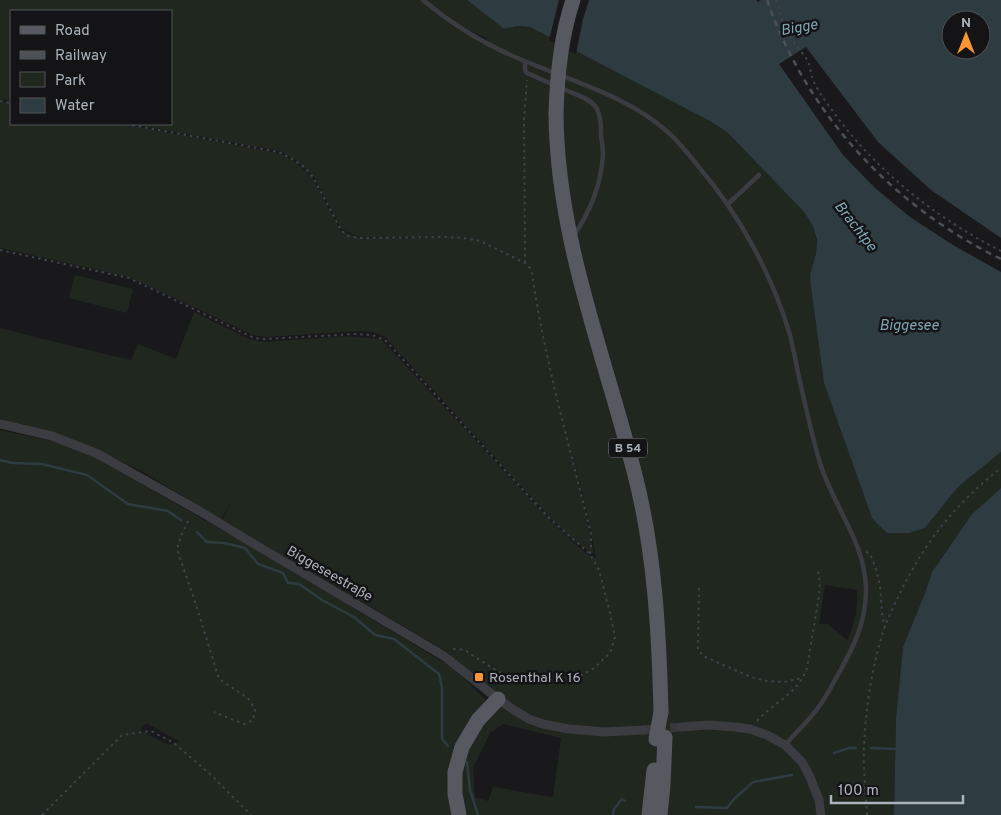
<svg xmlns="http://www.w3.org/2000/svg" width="1001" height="815" font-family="Overpass,sans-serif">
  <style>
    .green { fill: #1f271f; fill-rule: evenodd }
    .water { fill: #2e3b40; fill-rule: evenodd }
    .pier { fill: #19191b }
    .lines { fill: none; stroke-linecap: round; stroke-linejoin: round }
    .stream { stroke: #2e3b40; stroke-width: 2.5 }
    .street-tunnel { stroke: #36383b; stroke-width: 9; stroke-dasharray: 9 4.5; stroke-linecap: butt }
    .path { stroke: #404348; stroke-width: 2; stroke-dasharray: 2.5 4; stroke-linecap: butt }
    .lane { stroke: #3a3c41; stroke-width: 4.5 }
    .street { stroke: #3a3c41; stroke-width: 9 }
    .primary { stroke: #565a60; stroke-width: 15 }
    .rail { stroke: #4d5056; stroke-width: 2.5; stroke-dasharray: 6 5; stroke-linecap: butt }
    .primary-bridge { stroke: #565a60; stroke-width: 15 }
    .poi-dot { fill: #f99534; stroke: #141416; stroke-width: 2 }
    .labels { text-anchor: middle; stroke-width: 5; stroke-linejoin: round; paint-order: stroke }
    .shield { fill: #141416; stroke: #7e838a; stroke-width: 1 }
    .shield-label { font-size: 12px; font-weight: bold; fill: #abb3bb }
    .street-label { font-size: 14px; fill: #abb3bb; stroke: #141416 }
    .poi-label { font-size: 14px; fill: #abb3bb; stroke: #141416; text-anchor: start }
    .water-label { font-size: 15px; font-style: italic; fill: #81a7b7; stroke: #141416 }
  </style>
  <rect width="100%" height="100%" fill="#19191b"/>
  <g class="green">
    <path d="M0 0H420L458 29 485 40 487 38 460 26 426 0H467L504 29 517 26 530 27 710 120 727 132 804 212 813 226 817 240 816 254 811 275V288L824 382 872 518 925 528 958 487 1001 452V488L972 514 932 572 925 593 903 647 896 718 894 815H0V430L52 441 97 458 280 564 453 668 488 702 496 698 446 651 222 520 232 502 221 519 143 472 99 450 0 420V328L6 329 34 337 131 360 138 344 176 359 194 312 249 339 264 342 342 336 381 339 549 519 572 541 593 559 596 557 573 452 594 554 574 541 549 517 384 336 373 332 362 331 266 337 253 335 129 277 0 248V101L11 103V124H122L279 153 294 161 312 177 340 230 359 238 444 237H359L341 229 314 177 295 160 280 151 131 124H171V11H11V101L0 99ZM825 585 857 590C858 608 855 624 847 640L828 624H819ZM146 723 179 741V742L169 745 140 730ZM503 724 561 738 553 797 493 787 488 801 475 797 473 768 490 733Z"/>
    <polygon points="75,275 133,289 127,313 69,298"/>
  </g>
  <g class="water">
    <path d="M467 0H756L758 2 761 0H1001V238L931 190 878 142 806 47 779 64 843 155 875 188 910 217 953 245 1001 272V452L958 487 925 528 909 533H887L872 518 824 383 811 288 810 275 816 254 817 240 813 226 804 212 727 132 710 121 530 27 517 26 504 29ZM951 20H981V50H951Z"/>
    <polygon points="1001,488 1001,815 894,815 896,718 903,647 925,593 932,572 972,514"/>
  </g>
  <polygon class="pier" points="559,0 589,0 583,19 576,54 549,40"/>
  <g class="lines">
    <g class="stream">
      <polyline points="0,460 13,463 42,464 87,475 128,504 168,511 181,520"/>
      <polyline points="197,532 207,542 224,543 245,548 258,564 283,573 288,583 299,584 322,600 354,617 375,635 394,639 439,674 442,688 442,739 448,746"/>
      <polyline points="871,748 897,749"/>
      <polyline points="834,753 849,748 856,748"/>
      <polyline points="467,762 470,790 478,815"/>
      <polyline points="696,807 727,808 735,798 753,782 792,775"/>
      <polyline points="613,815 614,809 622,799 625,801"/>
    </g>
    <polyline class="street-tunnel" points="643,730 681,727"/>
    <g class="path">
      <path d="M777 0C779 12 783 25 789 36 795 45 805 54 809 64 811 70 811 77 814 82 820 95 829 106 837 117 880 174 938 219 1001 251"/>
      <polyline points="0,101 11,103"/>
      <path d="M126 124 279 152 294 160 304 167 313 177 341 230 348 236 359 238 446 237 463 238 480 241 525 263 530 268 532 274C545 362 570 448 591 534V546L590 554"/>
      <polyline points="0,250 129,278 254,338 265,339 355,334 372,335 385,340 549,518 590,554 599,570 610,613 615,637 610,653 594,668 580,676 567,681 550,684 523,680 510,677 497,671 466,651 459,649 453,649 450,651"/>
      <polyline points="525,263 524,119 527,80"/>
      <polyline points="188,521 181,536 177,549 197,608 219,679 248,698 255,709 253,720 244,724 214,712"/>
      <path d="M866 552 870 554C874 563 877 572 879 581 882 596 880 611 885 626"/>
      <polyline points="699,588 698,649 703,656 751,677 767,681 784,682 803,678"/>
      <path d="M757 721C773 703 799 693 807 668L819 596 820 582 818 571"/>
      <polyline points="42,815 122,735 151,731 174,743 210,774 251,815"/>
      <path d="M867 815C866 792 863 769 864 746 866 706 872 665 885 626 889 616 894 605 899 595 924 543 955 504 1001 468"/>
    </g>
    <g class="lane">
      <path d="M423 0C454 26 489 47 527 62 575 82 629 97 669 133 680 143 689 155 698 166 739 214 772 274 790 335 793 348 796 361 798 373 805 403 811 433 820 463 833 506 866 543 866 590 866 625 852 650 835 680 830 689 826 697 820 705 810 720 796 732 785 745"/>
      <polyline points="525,62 525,70 527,73 554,85"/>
      <path d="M561 88C571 93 588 97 595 106 601 114 601 126 601 136 602 142 603 149 603 155 601 184 590 212 574 235"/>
      <polyline points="728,204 759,175"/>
    </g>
    <g class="street">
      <polyline points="0,424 52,436 98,454 203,513 244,538 444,656 498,699 514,710 529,719 543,724 569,729 604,732 643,730"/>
      <polyline points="681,727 708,725 735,727 750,729 767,735 785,745 802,762 810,777 819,800 821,815"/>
    </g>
    <g class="primary">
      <path d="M556 114C557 240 605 355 635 475 655 553 659 633 661 712"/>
      <polyline points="459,815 455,794 455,772 462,747 478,720 498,699"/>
      <polyline points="649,815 654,770"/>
      <polyline points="660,815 663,785 665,737"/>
    </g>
    <path class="rail" d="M767 0C807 114 892 206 1001 259"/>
    <g class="primary-bridge">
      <path d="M556 114C557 76 561 36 573 0"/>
      <polyline points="656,739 661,712"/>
    </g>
  </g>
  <rect class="poi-dot" x="474" y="672" width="10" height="10" rx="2.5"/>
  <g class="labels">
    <rect class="shield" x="609" y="438.5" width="38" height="19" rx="4"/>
    <g class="shield-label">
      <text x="628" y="452">B 54</text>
    </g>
    <g class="street-label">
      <text transform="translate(330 573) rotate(30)" y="5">Biggeseestraße</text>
    </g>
    <g class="poi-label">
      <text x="489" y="682">Rosenthal K 16</text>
    </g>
    <g class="water-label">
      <text transform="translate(799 27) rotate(-10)" y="5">Bigge</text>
      <text transform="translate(856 226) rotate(52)" y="5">Brachtpe</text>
      <text x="909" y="330">Biggesee</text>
    </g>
  </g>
  <rect x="10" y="10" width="162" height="115" fill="#141416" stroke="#505458"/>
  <rect x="20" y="26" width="25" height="8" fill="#565a60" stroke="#505458"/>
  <text x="55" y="35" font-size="15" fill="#abb3bb">Road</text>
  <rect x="20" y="51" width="25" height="8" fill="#4d5056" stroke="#505458"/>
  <text x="55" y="60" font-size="15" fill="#abb3bb">Railway</text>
  <rect x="20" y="72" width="25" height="15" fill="#1f271f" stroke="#505458"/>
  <text x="55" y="85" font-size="15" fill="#abb3bb">Park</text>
  <rect x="20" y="98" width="25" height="15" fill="#2e3b40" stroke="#505458"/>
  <text x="55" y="110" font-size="15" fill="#abb3bb">Water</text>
  <g transform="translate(966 35)"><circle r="24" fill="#141416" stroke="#505458"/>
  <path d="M0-4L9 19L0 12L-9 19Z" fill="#f99534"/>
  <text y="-8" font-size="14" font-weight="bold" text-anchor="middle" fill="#abb3bb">N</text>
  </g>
  <path d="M831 795v8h132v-8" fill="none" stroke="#abb3bb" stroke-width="2.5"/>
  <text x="838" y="795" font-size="15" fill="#abb3bb" stroke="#141416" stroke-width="4" paint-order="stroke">100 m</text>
</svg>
